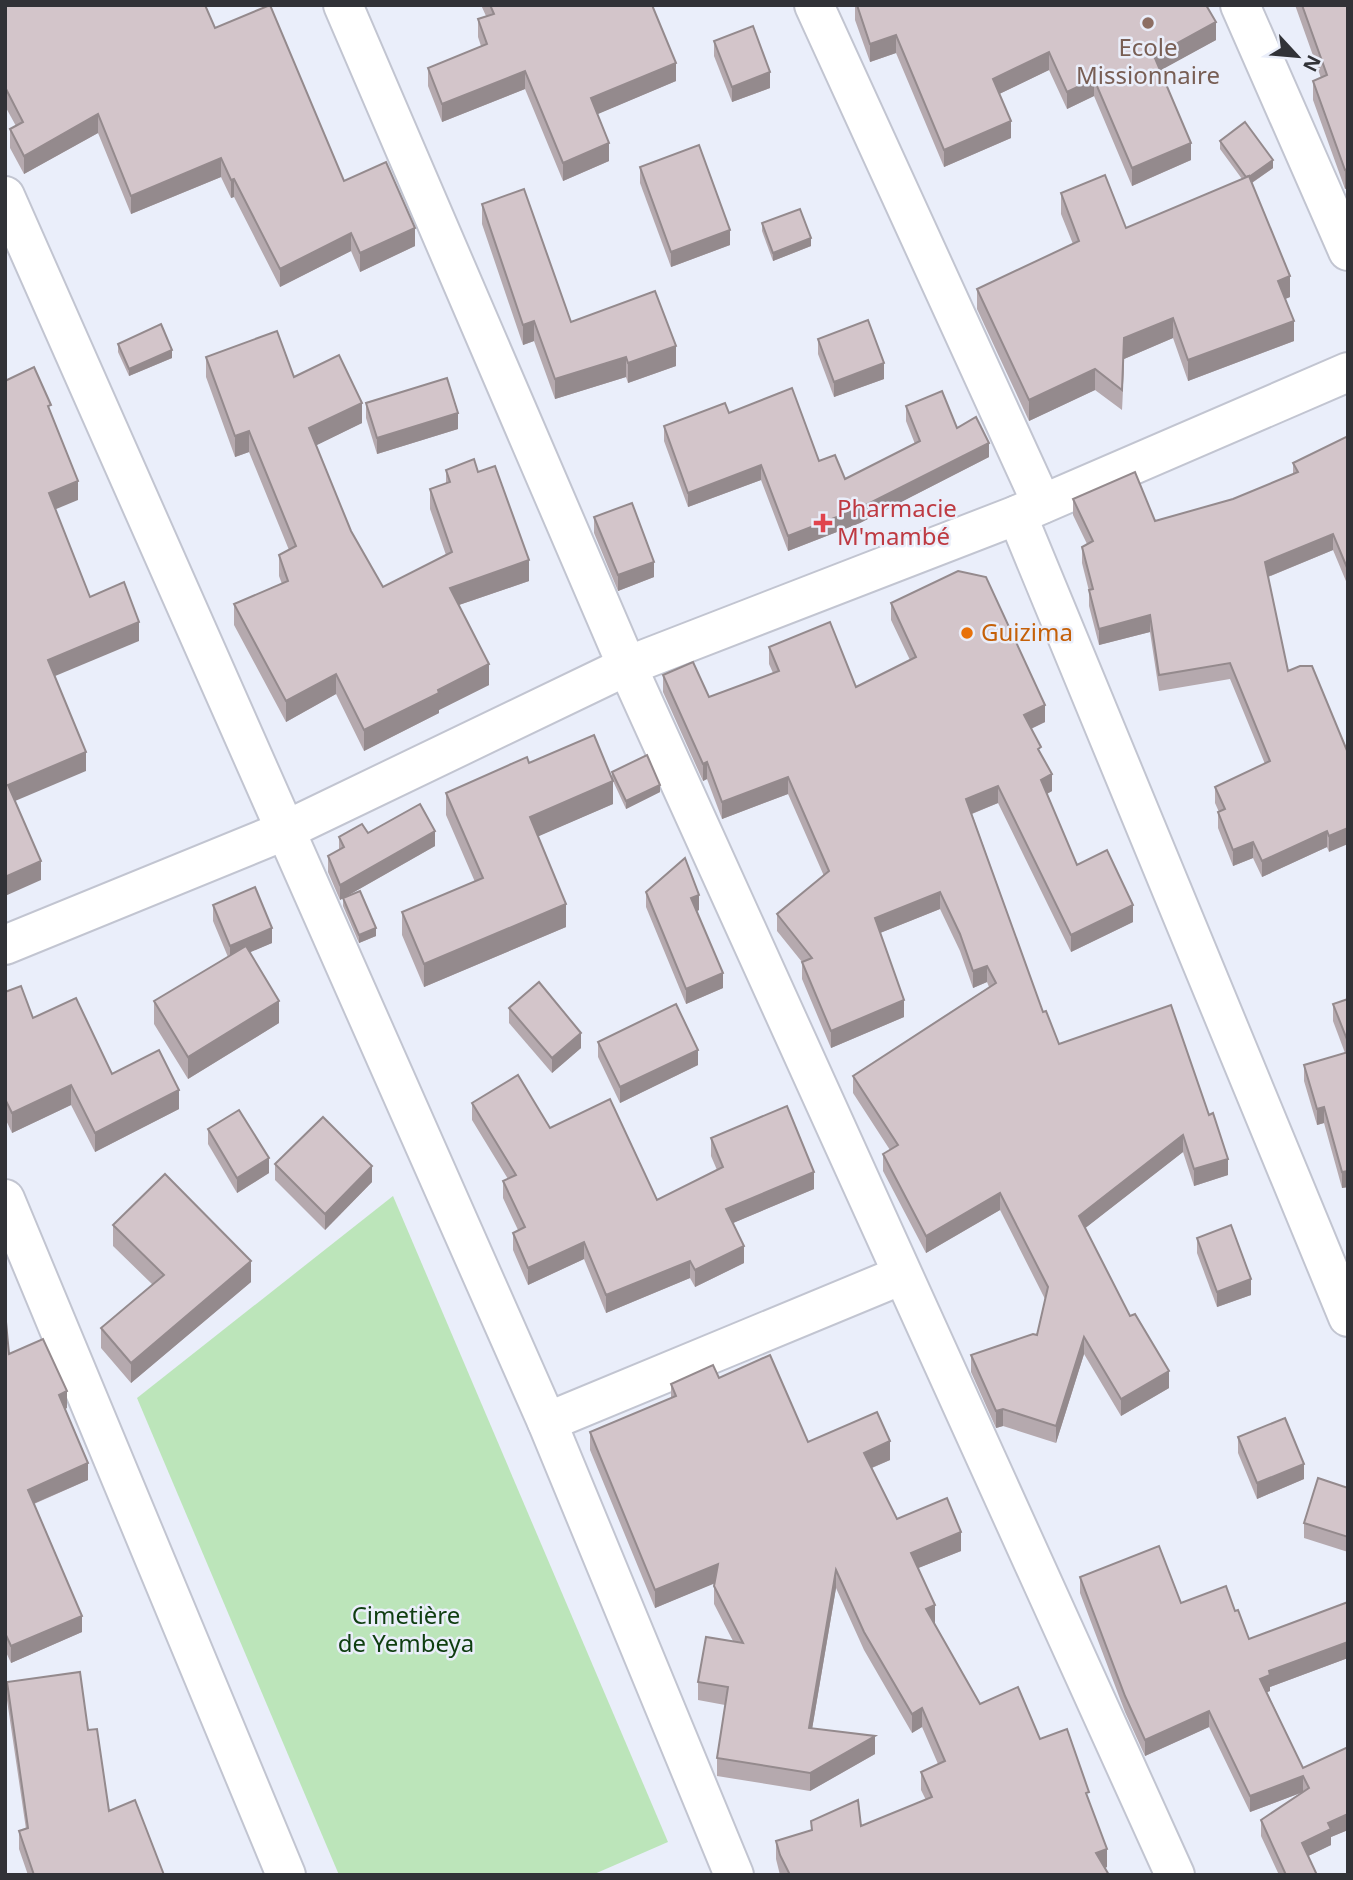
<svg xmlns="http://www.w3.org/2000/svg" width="1353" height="1880" font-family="'Noto Sans',sans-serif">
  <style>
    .green { fill: #bce5ba }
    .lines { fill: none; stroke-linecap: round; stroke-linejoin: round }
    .minor-casing { stroke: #c2c5d1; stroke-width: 42 }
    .minor { stroke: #fff; stroke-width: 38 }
    .wall { fill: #b5a9ae }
    .shaded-wall { fill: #948a8d }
    .building { fill: #d3c5ca; stroke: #948a8d; stroke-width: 2 }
    .education-dot { fill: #8d6e63; stroke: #eaeefa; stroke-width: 2.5 }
    .health-dot { fill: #e0444e; stroke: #eaeefa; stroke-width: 2.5 }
    .food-dot { fill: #e8710a; stroke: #eaeefa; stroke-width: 2.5 }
    .labels { text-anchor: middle; stroke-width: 5; stroke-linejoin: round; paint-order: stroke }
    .education-label { font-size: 24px; fill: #785e54; stroke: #eaeefa }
    .health-label { font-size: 24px; fill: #be3a42; stroke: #eaeefa; text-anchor: start }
    .food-label { font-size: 24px; fill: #c56008; stroke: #eaeefa; text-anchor: start }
    .park-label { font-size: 24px; fill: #0f3e10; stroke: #eaeefa }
  </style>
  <rect width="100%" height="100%" fill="#eaeefa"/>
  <polygon class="green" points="393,1196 668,1842 592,1875 339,1875 137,1398"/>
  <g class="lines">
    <defs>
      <g id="minor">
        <polyline points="343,5 627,666 1175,1875"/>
        <polyline points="814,5 1042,504"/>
        <polyline points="1240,5 1348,251"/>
        <polyline points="5,196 547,1422 734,1875"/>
        <polyline points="1017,515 1348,1317"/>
        <polyline points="5,945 284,831 627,666 1017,515 1348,372"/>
        <polyline points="5,1199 286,1875"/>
        <polyline points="547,1422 902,1275"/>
      </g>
    </defs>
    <use href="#minor" class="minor-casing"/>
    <use href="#minor" class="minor"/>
  </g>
  <g class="wall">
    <polygon points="5,5 215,28 344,181 415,246 360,272 351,251 280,287 234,197 231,198 221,177 131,214 98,133 24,174 10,148 10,129 16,126 5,106"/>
    <polygon points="481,5 652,5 676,81 597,114 609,161 563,181 525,89 442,122 428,86 428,68 481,46 478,37 478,19 486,16"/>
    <polygon points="855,5 1206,5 1216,40 1160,70 1191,160 1132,186 1094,96 1067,109 1049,70 999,94 1011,138 944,167 896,53 870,62 855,20"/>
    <polygon points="1295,5 1348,5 1345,189 1313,100 1313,81 1321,78"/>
    <polygon points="714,41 770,88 732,102 714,56"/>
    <polygon points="1220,141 1273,168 1252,183 1290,297 1285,299 1294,341 1188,381 1173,338 1124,359 1122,410 1095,390 1029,421 977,309 977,289 1073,244 1061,214 1061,193 1126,228 1242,179 1220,149"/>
    <polygon points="640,167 730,245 671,267 640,183"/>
    <polygon points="482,204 571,322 676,366 628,383 626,377 555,399 534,341 523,345 482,224"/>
    <polygon points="762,223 811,246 773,261 762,231"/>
    <polygon points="818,339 884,379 834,397 818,354"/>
    <polygon points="118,344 172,358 129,376 118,352"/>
    <polygon points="206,357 294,377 362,423 316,445 351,531 383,587 446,555 430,509 430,489 446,483 446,470 478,472 529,581 459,605 489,685 439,710 439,713 364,751 336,694 286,722 234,625 234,604 282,584 279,576 279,555 289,550 249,452 235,457 206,377"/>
    <polygon points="366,403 458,429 377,454 366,418"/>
    <polygon points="906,406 957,428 989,457 860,523 788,551 761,480 688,507 664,441 664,426 729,413 819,461 845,479 915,444 906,421"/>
    <polygon points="1348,436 1348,586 1333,550 1268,577 1288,671 1348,753 1329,852 1327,847 1262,877 1253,858 1233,866 1218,828 1218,812 1219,812 1215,803 1215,787 1265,764 1230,679 1159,691 1150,632 1099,645 1089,606 1089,591 1082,563 1082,547 1087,544 1073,515 1073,499 1155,521 1233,499 1293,474 1293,463"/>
    <polygon points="594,517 654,577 618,591 594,533"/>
    <polygon points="891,603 1045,722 1031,729 1041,755 1052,791 1047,794 1077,865 1133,922 1071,952 998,803 972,814 1043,1012 1059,1044 1171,1005 1228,1175 1194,1186 1183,1152 1085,1228 1130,1316 1169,1388 1121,1416 1084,1354 1056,1443 1003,1426 996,1428 971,1372 971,1355 1037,1335 1045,1299 1000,1210 926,1253 883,1171 883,1154 890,1150 853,1093 853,1076 989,987 987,982 973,988 960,951 940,909 880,933 904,1017 831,1048 802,979 802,962 777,931 777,914 824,876 788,794 722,819 707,779 703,781 663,692 663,675 709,697 773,673 769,664 769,647 856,687 910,660 891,620"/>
    <polygon points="529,763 612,779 612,772 660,792 626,809 613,781 613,804 538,836 566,927 424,987 402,935 402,912 475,882 446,815 446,793"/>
    <polygon points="368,833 435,846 340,900 328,872 328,856 339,850 339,837"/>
    <polygon points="646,892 699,910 697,911 723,988 686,1004 646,907"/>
    <polygon points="343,898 376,936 359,943 343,906"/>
    <polygon points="213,905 272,943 250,952 279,1023 188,1079 154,1024 154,1001 228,957 213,921"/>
    <polygon points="5,992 33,1018 112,1074 179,1109 95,1152 71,1105 12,1133 5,1118"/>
    <polygon points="1348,999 1348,1187 1342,1188 1324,1123 1317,1125 1304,1081 1304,1065 1345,1053 1333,1021 1333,1004"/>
    <polygon points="509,1008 581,1048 552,1073 509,1023"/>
    <polygon points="598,1042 698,1065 620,1103 598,1057"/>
    <polygon points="472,1103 550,1128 657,1200 717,1170 711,1156 711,1138 814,1189 733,1223 744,1263 695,1287 690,1278 606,1313 584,1259 528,1285 513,1250 513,1233 518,1230 503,1198 503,1181 508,1179 472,1120"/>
    <polygon points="208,1129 269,1173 237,1193 208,1144"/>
    <polygon points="275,1164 372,1182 325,1230 275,1180"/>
    <polygon points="113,1225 251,1282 131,1383 101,1348 101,1328 153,1285 113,1246"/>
    <polygon points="1197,1238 1251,1295 1217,1307 1197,1253"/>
    <polygon points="5,1311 9,1354 67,1408 64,1409 88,1480 34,1504 82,1632 11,1663 5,1650"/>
    <polygon points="719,1378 808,1442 890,1460 872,1468 897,1519 961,1551 918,1568 935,1623 934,1624 980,1704 1040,1739 1089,1803 1107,1867 1105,1868 1109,1875 780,1875 776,1859 776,1841 811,1830 811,1821 861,1826 926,1800 921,1790 921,1772 938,1764 922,1727 912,1733 864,1650 836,1588 812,1729 875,1754 810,1791 717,1776 717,1758 725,1705 698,1700 698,1682 733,1641 714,1604 714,1583 655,1608 590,1450 590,1432 671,1398 671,1384"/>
    <polygon points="1238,1437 1304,1479 1257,1499 1238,1453"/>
    <polygon points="1348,1488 1348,1552 1304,1538 1304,1523"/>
    <polygon points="1080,1577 1181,1603 1235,1611 1249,1639 1348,1602 1348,1658 1270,1687 1270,1691 1267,1692 1303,1768 1348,1747 1348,1830 1331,1837 1331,1845 1308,1856 1317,1875 1279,1875 1261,1836 1261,1820 1303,1792 1250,1812 1209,1727 1145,1756 1125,1712 1080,1593"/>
    <polygon points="7,1682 88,1730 109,1811 164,1875 28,1875 19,1849 19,1831 26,1829 7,1700"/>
  </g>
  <g class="shaded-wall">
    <polygon points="1216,22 1216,40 1154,74 1154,56"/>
    <polygon points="896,35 896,53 870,62 870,44"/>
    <polygon points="1049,52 1049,70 993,97 993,79"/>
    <polygon points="676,63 676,81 591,117 591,98"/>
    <polygon points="525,71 525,89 442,122 442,104"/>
    <polygon points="770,72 770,88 732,102 732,87"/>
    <polygon points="1094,79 1094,96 1067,109 1067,92"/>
    <polygon points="98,114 98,133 24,174 24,156"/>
    <polygon points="1011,121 1011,138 944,167 944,150"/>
    <polygon points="609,143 609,161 563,181 563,163"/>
    <polygon points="1191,143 1191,160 1132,186 1132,168"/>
    <polygon points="221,158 221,177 131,214 131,196"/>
    <polygon points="1273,160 1273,168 1247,186 1247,179"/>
    <polygon points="1348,169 1348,188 1345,189 1345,170"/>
    <polygon points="234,179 234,197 231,198 231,180"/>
    <polygon points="415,228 415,246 360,272 360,253"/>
    <polygon points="730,230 730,245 671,267 671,252"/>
    <polygon points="351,233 351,251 280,287 280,269"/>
    <polygon points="811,238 811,246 773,261 773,253"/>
    <polygon points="1290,276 1290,297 1278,302 1278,281"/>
    <polygon points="1173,318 1173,338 1124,359 1122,410 1124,338"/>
    <polygon points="534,321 534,341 523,345 523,325"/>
    <polygon points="1294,321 1294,341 1188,381 1188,360"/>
    <polygon points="676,346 676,366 628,383 628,363"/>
    <polygon points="172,350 172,358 129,376 129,369"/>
    <polygon points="626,357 626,377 555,399 555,379"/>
    <polygon points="884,363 884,379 834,397 834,382"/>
    <polygon points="1095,369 1095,390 1029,421 1029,400"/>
    <polygon points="362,403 362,423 309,449 309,428"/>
    <polygon points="458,413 458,429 377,454 377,438"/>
    <polygon points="249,431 249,452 235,457 235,436"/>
    <polygon points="989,443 989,457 860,523 788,551 788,536"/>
    <polygon points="761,465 761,480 688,507 688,493"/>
    <polygon points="78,481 78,500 49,512 49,493"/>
    <polygon points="1333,534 1333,550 1265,578 1265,562"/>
    <polygon points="529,560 529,581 450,608 450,588"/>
    <polygon points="654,562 654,577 618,591 618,575"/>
    <polygon points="1150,615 1150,632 1099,645 1099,629"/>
    <polygon points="139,622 139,641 48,679 48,660"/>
    <polygon points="489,664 489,685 439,710 439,713 364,751 364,730 438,690"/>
    <polygon points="336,674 336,694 286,722 286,701"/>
    <polygon points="1045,705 1045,722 1024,732 1024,715"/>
    <polygon points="86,752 86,771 8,804 8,785"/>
    <polygon points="707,762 707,779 703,781 703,764"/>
    <polygon points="1052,774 1052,791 1041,797 1041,780"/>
    <polygon points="788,777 788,794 722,819 722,802"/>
    <polygon points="613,781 613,804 530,840 530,817"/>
    <polygon points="660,785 660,792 626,809 626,801"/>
    <polygon points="998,786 998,803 966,816 966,799"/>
    <polygon points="1348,828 1348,844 1329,852 1329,836"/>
    <polygon points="435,831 435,846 340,900 340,885"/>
    <polygon points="1327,831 1327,847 1262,877 1262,861"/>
    <polygon points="1253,842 1253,858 1233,866 1233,850"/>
    <polygon points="41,861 41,880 5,896 5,877"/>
    <polygon points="940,892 940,909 875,935 875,918"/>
    <polygon points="699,895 699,910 691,914 691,898"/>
    <polygon points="566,904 566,927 424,987 424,964"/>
    <polygon points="1133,905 1133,922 1071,952 1071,935"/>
    <polygon points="272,928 272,943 230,961 230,946"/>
    <polygon points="376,928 376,936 359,943 359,935"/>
    <polygon points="987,966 987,982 973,988 973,971"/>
    <polygon points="723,973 723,988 686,1004 686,989"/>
    <polygon points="904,1000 904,1017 831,1048 831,1031"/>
    <polygon points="279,1001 279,1023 188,1079 188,1057"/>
    <polygon points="581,1033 581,1048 552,1073 552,1058"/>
    <polygon points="698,1050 698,1065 620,1103 620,1087"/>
    <polygon points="71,1085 71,1105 12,1133 12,1113"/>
    <polygon points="179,1090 179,1109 95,1152 95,1133"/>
    <polygon points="1324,1107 1324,1123 1317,1125 1317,1109"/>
    <polygon points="1183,1135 1183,1152 1079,1233 1079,1216"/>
    <polygon points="269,1158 269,1173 237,1193 237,1178"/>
    <polygon points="1228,1159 1228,1175 1194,1186 1194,1169"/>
    <polygon points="372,1166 372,1182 325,1230 325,1214"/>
    <polygon points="1348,1171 1348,1187 1342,1188 1342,1172"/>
    <polygon points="814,1172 814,1189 726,1226 726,1209"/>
    <polygon points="1000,1193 1000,1210 926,1253 926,1236"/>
    <polygon points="584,1242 584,1259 528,1285 528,1268"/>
    <polygon points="744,1246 744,1263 695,1287 695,1270"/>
    <polygon points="251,1261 251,1282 131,1383 131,1363"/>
    <polygon points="690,1261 690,1278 606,1313 606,1295"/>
    <polygon points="1251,1279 1251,1295 1217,1307 1217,1292"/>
    <polygon points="1084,1337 1084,1354 1056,1443 1056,1426"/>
    <polygon points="1169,1371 1169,1388 1121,1416 1121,1399"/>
    <polygon points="67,1391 67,1408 59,1412 59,1395"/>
    <polygon points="1003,1409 1003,1426 996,1428 996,1411"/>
    <polygon points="890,1441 890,1460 864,1471 864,1453"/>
    <polygon points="88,1463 88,1480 28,1506 28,1490"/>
    <polygon points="1304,1464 1304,1479 1257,1499 1257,1483"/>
    <polygon points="961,1532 961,1551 911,1571 911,1553"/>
    <polygon points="718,1564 718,1582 655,1608 655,1590"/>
    <polygon points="836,1570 836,1588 809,1747 809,1728"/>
    <polygon points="935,1605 935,1623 926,1628 926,1609"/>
    <polygon points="82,1616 82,1632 11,1663 11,1646"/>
    <polygon points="1348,1642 1348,1658 1270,1687 1270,1691 1260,1695 1260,1679 1269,1671"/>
    <polygon points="922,1708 922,1727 912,1733 912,1714"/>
    <polygon points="1209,1711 1209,1727 1145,1756 1145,1740"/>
    <polygon points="875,1736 875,1754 810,1791 810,1773"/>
    <polygon points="1303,1776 1303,1792 1250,1812 1250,1796"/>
    <polygon points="1348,1814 1348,1830 1331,1837 1331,1845 1302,1859 1302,1843 1328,1823"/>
    <polygon points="1107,1849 1107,1867 1096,1871 1096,1853"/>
  </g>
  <g class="building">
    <polygon points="5,5 205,5 215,28 270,5 344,181 386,162 415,228 360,253 351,233 280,269 234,179 231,180 221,158 131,196 98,114 24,156 10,129 23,122 5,87"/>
    <polygon points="490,5 652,5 676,63 591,98 609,143 563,163 525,71 442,104 428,68 487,44 478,19 494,14"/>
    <polygon points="857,5 1206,5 1216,22 1154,56 1191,143 1132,168 1094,79 1067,92 1049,52 993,79 1011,121 944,150 896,35 870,44"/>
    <polygon points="1302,5 1348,5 1348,169 1345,170 1313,81 1327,75"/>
    <polygon points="753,26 770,72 732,87 714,41"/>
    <polygon points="1245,122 1273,160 1249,177 1249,176 1246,177 1220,141"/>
    <polygon points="699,145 730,230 671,252 640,167"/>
    <polygon points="1105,175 1126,228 1249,176 1290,276 1278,281 1294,321 1188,360 1173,318 1124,338 1122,390 1095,369 1029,400 977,289 1079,241 1061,193"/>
    <polygon points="524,189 571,322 655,291 676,346 628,363 626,357 555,379 534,321 523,325 482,204"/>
    <polygon points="800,209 811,238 773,253 762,223"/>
    <polygon points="868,320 884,363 834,382 818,339"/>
    <polygon points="161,324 172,350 129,369 118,344"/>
    <polygon points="277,331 294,377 339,355 362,403 309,428 351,531 383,587 452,552 430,489 450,482 446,470 474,459 478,472 495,466 529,560 450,588 489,664 438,690 439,693 364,730 336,674 286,701 234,604 288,581 279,555 296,546 249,431 235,436 206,357"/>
    <polygon points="34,367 51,405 48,406 78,481 49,493 90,597 124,582 139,622 48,660 86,752 8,785 41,861 5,877 5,381"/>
    <polygon points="447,378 458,413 377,438 366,403"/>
    <polygon points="792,388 819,461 835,455 845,479 920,441 906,406 942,391 957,428 976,417 989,443 860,508 788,536 761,465 688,493 664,426 725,403 729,413"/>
    <polygon points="1348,436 1348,570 1333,534 1265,562 1288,671 1300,666 1312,666 1348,753 1348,828 1329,836 1327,831 1262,861 1253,842 1233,850 1218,812 1225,809 1215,787 1270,761 1230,663 1159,675 1150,615 1099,629 1089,590 1093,589 1082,547 1093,541 1073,499 1135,472 1155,521 1233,499 1298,472 1293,463"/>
    <polygon points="632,503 654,562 618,575 594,517"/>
    <polygon points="958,571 986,577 1045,705 1024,715 1041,747 1038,749 1052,774 1041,780 1077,865 1107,850 1133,905 1071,935 998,786 966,799 1043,1012 1046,1011 1059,1044 1171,1005 1209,1115 1213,1113 1228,1159 1194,1169 1183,1135 1079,1216 1130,1316 1135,1314 1169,1371 1121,1399 1084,1337 1056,1426 1003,1409 996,1411 971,1355 1033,1334 1037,1335 1048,1287 1000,1193 926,1236 883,1154 898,1145 853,1076 996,983 987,966 973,971 960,934 940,892 875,918 904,1000 831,1031 802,962 812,958 777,914 829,871 788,777 722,802 707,762 703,764 663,675 693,662 709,697 779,671 769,647 830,622 856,687 916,657 891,603"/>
    <polygon points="594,735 613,781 530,817 566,904 424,964 402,912 483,878 446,793 527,757 529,763"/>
    <polygon points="647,755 660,785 626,801 612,772"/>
    <polygon points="420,804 435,831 340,885 328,856 344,847 339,837 362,824 368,833"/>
    <polygon points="685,858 699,895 691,898 723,973 686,989 646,892"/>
    <polygon points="255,887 272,928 230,946 213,905"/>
    <polygon points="360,891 376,928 359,935 343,898"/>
    <polygon points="246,946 279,1001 188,1057 154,1001"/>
    <polygon points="539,982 581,1033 552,1058 509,1008"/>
    <polygon points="21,986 33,1018 76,998 112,1074 159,1050 179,1090 95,1133 71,1085 12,1113 5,1099 5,992"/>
    <polygon points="1348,999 1348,1042 1333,1004"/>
    <polygon points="676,1004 698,1050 620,1087 598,1042"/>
    <polygon points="1348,1052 1348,1171 1342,1172 1324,1107 1317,1109 1304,1065"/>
    <polygon points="518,1075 550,1128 610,1099 657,1200 723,1167 711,1138 787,1106 814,1172 726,1209 744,1246 695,1270 690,1261 606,1295 584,1242 528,1268 513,1233 525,1227 503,1181 516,1175 472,1103"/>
    <polygon points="239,1110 269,1158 237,1178 208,1129"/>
    <polygon points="323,1117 372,1166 325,1214 275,1164"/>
    <polygon points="165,1174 251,1261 131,1363 101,1328 164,1275 113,1225"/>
    <polygon points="1231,1225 1251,1279 1217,1292 1197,1238"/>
    <polygon points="5,1311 9,1354 43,1339 67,1391 59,1395 88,1463 28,1490 82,1616 11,1646 5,1633"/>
    <polygon points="770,1355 808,1442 877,1412 890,1441 864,1453 897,1519 947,1498 961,1532 911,1553 935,1605 926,1609 980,1704 1018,1687 1040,1739 1067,1729 1089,1792 1086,1793 1107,1849 1096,1853 1109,1875 790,1875 780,1855 776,1841 812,1830 811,1821 858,1800 861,1826 932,1797 921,1772 945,1761 922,1708 912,1714 864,1632 836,1570 809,1728 875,1736 810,1773 717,1758 728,1687 698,1682 706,1637 743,1643 714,1586 718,1564 655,1590 590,1432 676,1396 671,1384 713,1365 719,1378"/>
    <polygon points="1285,1418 1304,1464 1257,1483 1238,1437"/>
    <polygon points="1318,1478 1348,1488 1348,1537 1304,1523"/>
    <polygon points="1159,1546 1181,1603 1226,1586 1235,1611 1238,1610 1249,1639 1348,1602 1348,1642 1269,1671 1270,1675 1260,1679 1303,1768 1348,1747 1348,1814 1328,1823 1331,1829 1302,1843 1317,1875 1286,1875 1261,1820 1309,1788 1303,1776 1250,1796 1209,1711 1145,1740 1125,1696 1080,1577"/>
    <polygon points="80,1672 88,1730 97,1729 109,1811 135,1800 164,1875 34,1875 19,1831 28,1828 7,1682"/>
  </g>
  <circle class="education-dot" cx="1148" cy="23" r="7"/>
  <path class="health-dot" d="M819.5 512.5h7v7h7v7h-7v7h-7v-7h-7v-7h7z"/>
  <circle class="food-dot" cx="967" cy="633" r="7"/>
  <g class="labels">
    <g class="education-label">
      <text x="1148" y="56">Ecole<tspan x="1148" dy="28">Missionnaire</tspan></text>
    </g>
    <g class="health-label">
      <text x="837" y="517">Pharmacie<tspan x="837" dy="28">M'mambé</tspan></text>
    </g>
    <g class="food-label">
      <text x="981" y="641">Guizima</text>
    </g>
    <g class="park-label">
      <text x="406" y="1624">Cimetière<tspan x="406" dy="28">de Yembeya</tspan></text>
    </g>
  </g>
  <rect width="1353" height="1880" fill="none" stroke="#313237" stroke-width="14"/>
  <g transform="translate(1297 56) rotate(116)" stroke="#eaeefa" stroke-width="5" paint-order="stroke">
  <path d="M0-5L12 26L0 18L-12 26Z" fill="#313237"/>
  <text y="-10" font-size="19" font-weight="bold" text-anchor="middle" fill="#313237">N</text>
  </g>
</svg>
